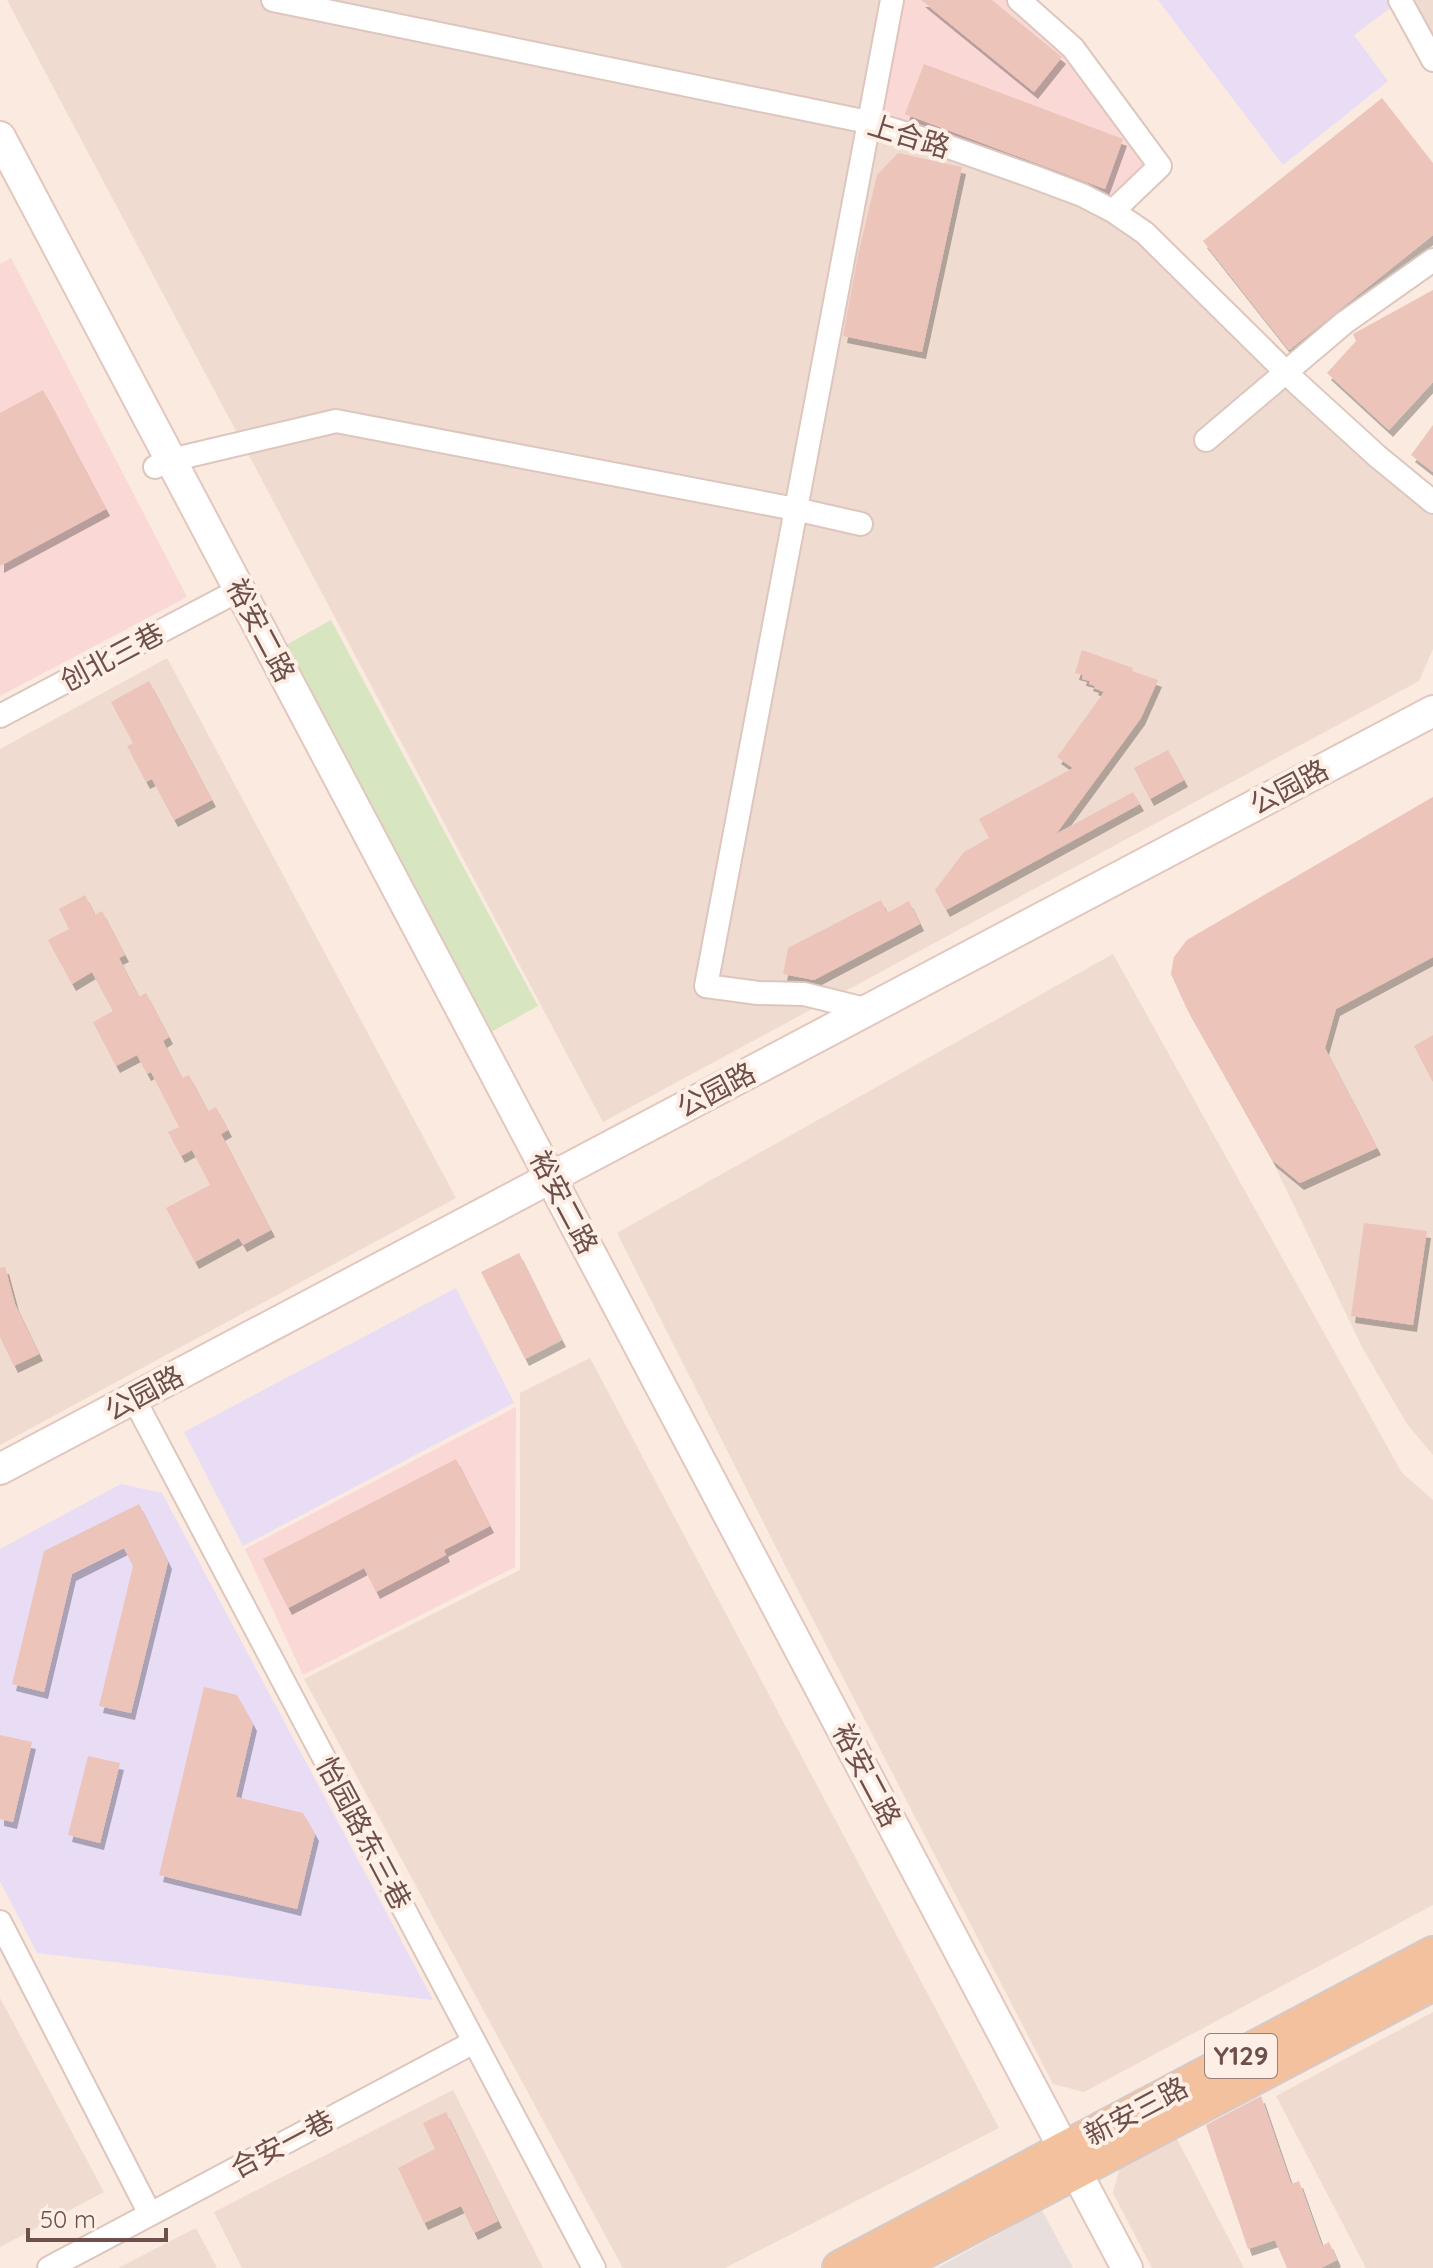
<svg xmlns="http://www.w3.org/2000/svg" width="1433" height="2268" font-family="Quicksand,'Noto Sans SC',sans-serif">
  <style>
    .residential { fill: #f0dbd0 }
    .commercial { fill: #f9d8d5 }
    .industrial { fill: #e8dfdc }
    .education { fill: #e8ddf5 }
    .green { fill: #d7e5c1 }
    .building { fill: #ecc4ba; filter: url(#shadow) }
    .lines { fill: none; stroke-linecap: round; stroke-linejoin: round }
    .minor-casing { stroke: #ddc6bd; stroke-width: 26 }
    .secondary-casing { stroke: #e3c7be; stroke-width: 34 }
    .primary-casing { stroke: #d4cac9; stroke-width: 38 }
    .minor { stroke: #fff; stroke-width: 22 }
    .secondary { stroke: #fff; stroke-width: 30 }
    .primary { stroke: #f3c19d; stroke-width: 34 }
    .labels { text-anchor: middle; stroke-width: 8; stroke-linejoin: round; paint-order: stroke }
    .shield { fill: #fdefe6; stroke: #997f79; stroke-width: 2 }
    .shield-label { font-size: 26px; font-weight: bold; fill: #6e4f4a }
    .street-label { font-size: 28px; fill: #6e4f4a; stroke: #fdefe6 }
  </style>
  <defs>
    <filter id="shadow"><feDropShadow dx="4" dy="7" stdDeviation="0" flood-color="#0004"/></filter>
  </defs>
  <rect width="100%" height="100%" fill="#faeae0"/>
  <g class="residential">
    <polygon points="7,0 892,0 1113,211 1433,502 1433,649 1419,681 603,1122"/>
    <polygon points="1410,0 1433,0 1433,44"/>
    <polygon points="167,658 456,1198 0,1445 0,749"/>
    <polygon points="1433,797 1433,1455 1407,1424 1363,1349 1272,1160 1188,1011 1171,974 1174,957 1187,940"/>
    <polygon points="1113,954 1402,1473 1433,1500 1433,1905 1084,2092 1053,2084 788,1571 617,1233"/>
    <polygon points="590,1358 999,2128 725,2268 623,2268 304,1679 520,1570 520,1393"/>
    <polygon points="0,1998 104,2192 0,2247"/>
    <polygon points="1433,2012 1433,2268 1366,2268 1276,2096"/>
    <polygon points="453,2090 543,2268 242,2268 214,2212"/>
    <polygon points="1176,2137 1244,2268 1152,2268 1113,2193 1120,2167"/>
    <polygon points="196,2228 217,2268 118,2268"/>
  </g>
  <g class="commercial">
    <polygon points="897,0 1011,0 1070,51 1153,166 1112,206 875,118"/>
    <polygon points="11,258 187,597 0,696 0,264"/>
    <polygon points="516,1407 515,1567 303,1675 245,1549"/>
  </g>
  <polygon class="industrial" points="1042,2210 1073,2268 937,2268"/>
  <g class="education">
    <polygon points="1158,0 1389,0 1393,6 1354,35 1388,81 1283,165"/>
    <polygon points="456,1288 514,1403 243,1546 184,1432"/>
    <polygon points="121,1484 162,1493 433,2000 37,1953 0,1881 0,1549"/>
  </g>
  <polygon class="green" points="331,620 538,1006 484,1036 277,650"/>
  <g class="building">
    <polygon points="921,0 992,0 1062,57 1034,92"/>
    <polygon points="924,64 1123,139 1105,189 905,114"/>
    <polygon points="1382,98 1433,163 1433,235 1289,350 1203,241"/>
    <polygon points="898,153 962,167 922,352 843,336 858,255 877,175"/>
    <polygon points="1433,290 1433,382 1389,430 1327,373 1356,341 1353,334"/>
    <polygon points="43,390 106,509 0,566 0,413"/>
    <polygon points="1433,425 1433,472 1411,455"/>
    <polygon points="1082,650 1133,668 1132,671 1158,680 1141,718 1056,834 1133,792 1140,804 946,910 935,890 964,852 989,838 979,819 1073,768 1057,757 1104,692 1094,688 1095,686 1089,684 1090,681 1082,679 1083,675 1075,673"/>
    <polygon points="149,681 212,800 174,820 152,779 146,782 127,746 133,743 111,702"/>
    <polygon points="1168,750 1184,780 1150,799 1134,768"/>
    <polygon points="1433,797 1433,957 1336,1009 1325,1048 1377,1148 1300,1183 1272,1160 1188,1011 1171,974 1174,957 1187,940"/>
    <polygon points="85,895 95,915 102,911 125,955 119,958 139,997 146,993 169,1037 163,1041 182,1078 189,1075 208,1111 216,1107 228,1130 221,1134 271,1230 243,1245 239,1238 195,1262 166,1208 210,1185 192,1150 181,1156 168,1132 179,1127 151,1072 147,1074 137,1055 116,1066 93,1022 113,1011 92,972 72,984 48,940 69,929 59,909"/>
    <polygon points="881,900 887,913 909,901 920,924 814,980 783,974 788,948"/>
    <polygon points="1433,1035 1433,1082 1414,1046"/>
    <polygon points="1364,1223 1427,1231 1413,1325 1351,1316"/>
    <polygon points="519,1253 562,1340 525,1359 481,1272"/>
    <polygon points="5,1267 15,1304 39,1354 14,1366 0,1337 0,1268"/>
    <polygon points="456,1459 490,1526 444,1550 446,1555 376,1592 364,1568 288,1608 263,1559"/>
    <polygon points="139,1504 168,1562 131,1713 99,1706 133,1566 124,1548 72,1574 44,1692 12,1684 44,1551"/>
    <polygon points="204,1687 237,1695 253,1724 236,1797 303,1813 315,1834 297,1909 159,1875"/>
    <polygon points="0,1735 32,1742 13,1822 0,1819"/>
    <polygon points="88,1756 120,1763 100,1843 68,1835"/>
    <polygon points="1261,2096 1291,2184 1299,2181 1322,2246 1329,2242 1337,2260 1321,2268 1287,2268 1275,2240 1248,2249 1206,2125"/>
    <polygon points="446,2112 498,2221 474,2233 461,2206 424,2223 398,2168 435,2149 423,2123"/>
  </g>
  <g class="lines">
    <defs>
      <g id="minor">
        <polyline points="273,0 868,122 946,146 1034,177 1082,195 1113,211 1145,233 1297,383 1377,456 1433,502"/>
        <polyline points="1019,0 1073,48 1160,166 1113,211"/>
        <polyline points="1400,0 1433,60"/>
        <polyline points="1206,440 1344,323 1433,260"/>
        <polyline points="155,467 171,460 336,421 795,509 861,524"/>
        <polyline points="0,716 224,598"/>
        <polyline points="869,1010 804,994 758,993 706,986 892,0"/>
        <polyline points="134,1399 594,2268"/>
        <polyline points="0,1922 150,2214"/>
        <polyline points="49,2268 474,2042"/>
      </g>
      <g id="secondary">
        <polyline points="0,137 1127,2268"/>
        <polyline points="0,1469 1433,711"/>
      </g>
      <g id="primary">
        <polyline points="840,2268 1433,1954"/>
        <polyline points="892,2268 1433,1983"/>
      </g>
    </defs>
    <use href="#minor" class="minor-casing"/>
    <use href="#secondary" class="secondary-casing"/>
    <use href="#primary" class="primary-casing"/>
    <use href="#minor" class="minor"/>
    <use href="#secondary" class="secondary"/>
    <use href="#primary" class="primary"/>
  </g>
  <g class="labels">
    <rect class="shield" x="1205" y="2034" width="72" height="44" rx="6"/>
    <g class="shield-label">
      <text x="1241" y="2065">Y129</text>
    </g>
    <g class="street-label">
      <text transform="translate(909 136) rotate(17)" y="10">上合路</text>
      <text transform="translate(261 630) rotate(62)" y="10">裕安二路</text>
      <text transform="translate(112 657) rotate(-28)" y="10">创北三巷</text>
      <text transform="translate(1289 787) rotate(-28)" y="10">公园路</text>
      <text transform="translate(716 1090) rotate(-28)" y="10">公园路</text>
      <text transform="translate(564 1202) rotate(62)" y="10">裕安二路</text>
      <text transform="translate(144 1393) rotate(-28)" y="10">公园路</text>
      <text transform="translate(867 1775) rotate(62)" y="10">裕安二路</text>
      <text transform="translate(364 1833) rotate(62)" y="10">怡园路东三巷</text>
      <text transform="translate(1136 2111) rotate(-28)" y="10">新安三路</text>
      <text transform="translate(282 2144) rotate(-28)" y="10">合安一巷</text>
    </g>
  </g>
  <path d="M28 2228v12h138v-12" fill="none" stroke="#6e4f4a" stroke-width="4"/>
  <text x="40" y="2228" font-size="24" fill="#6e4f4a" stroke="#fdefe6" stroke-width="6" paint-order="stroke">50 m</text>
</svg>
